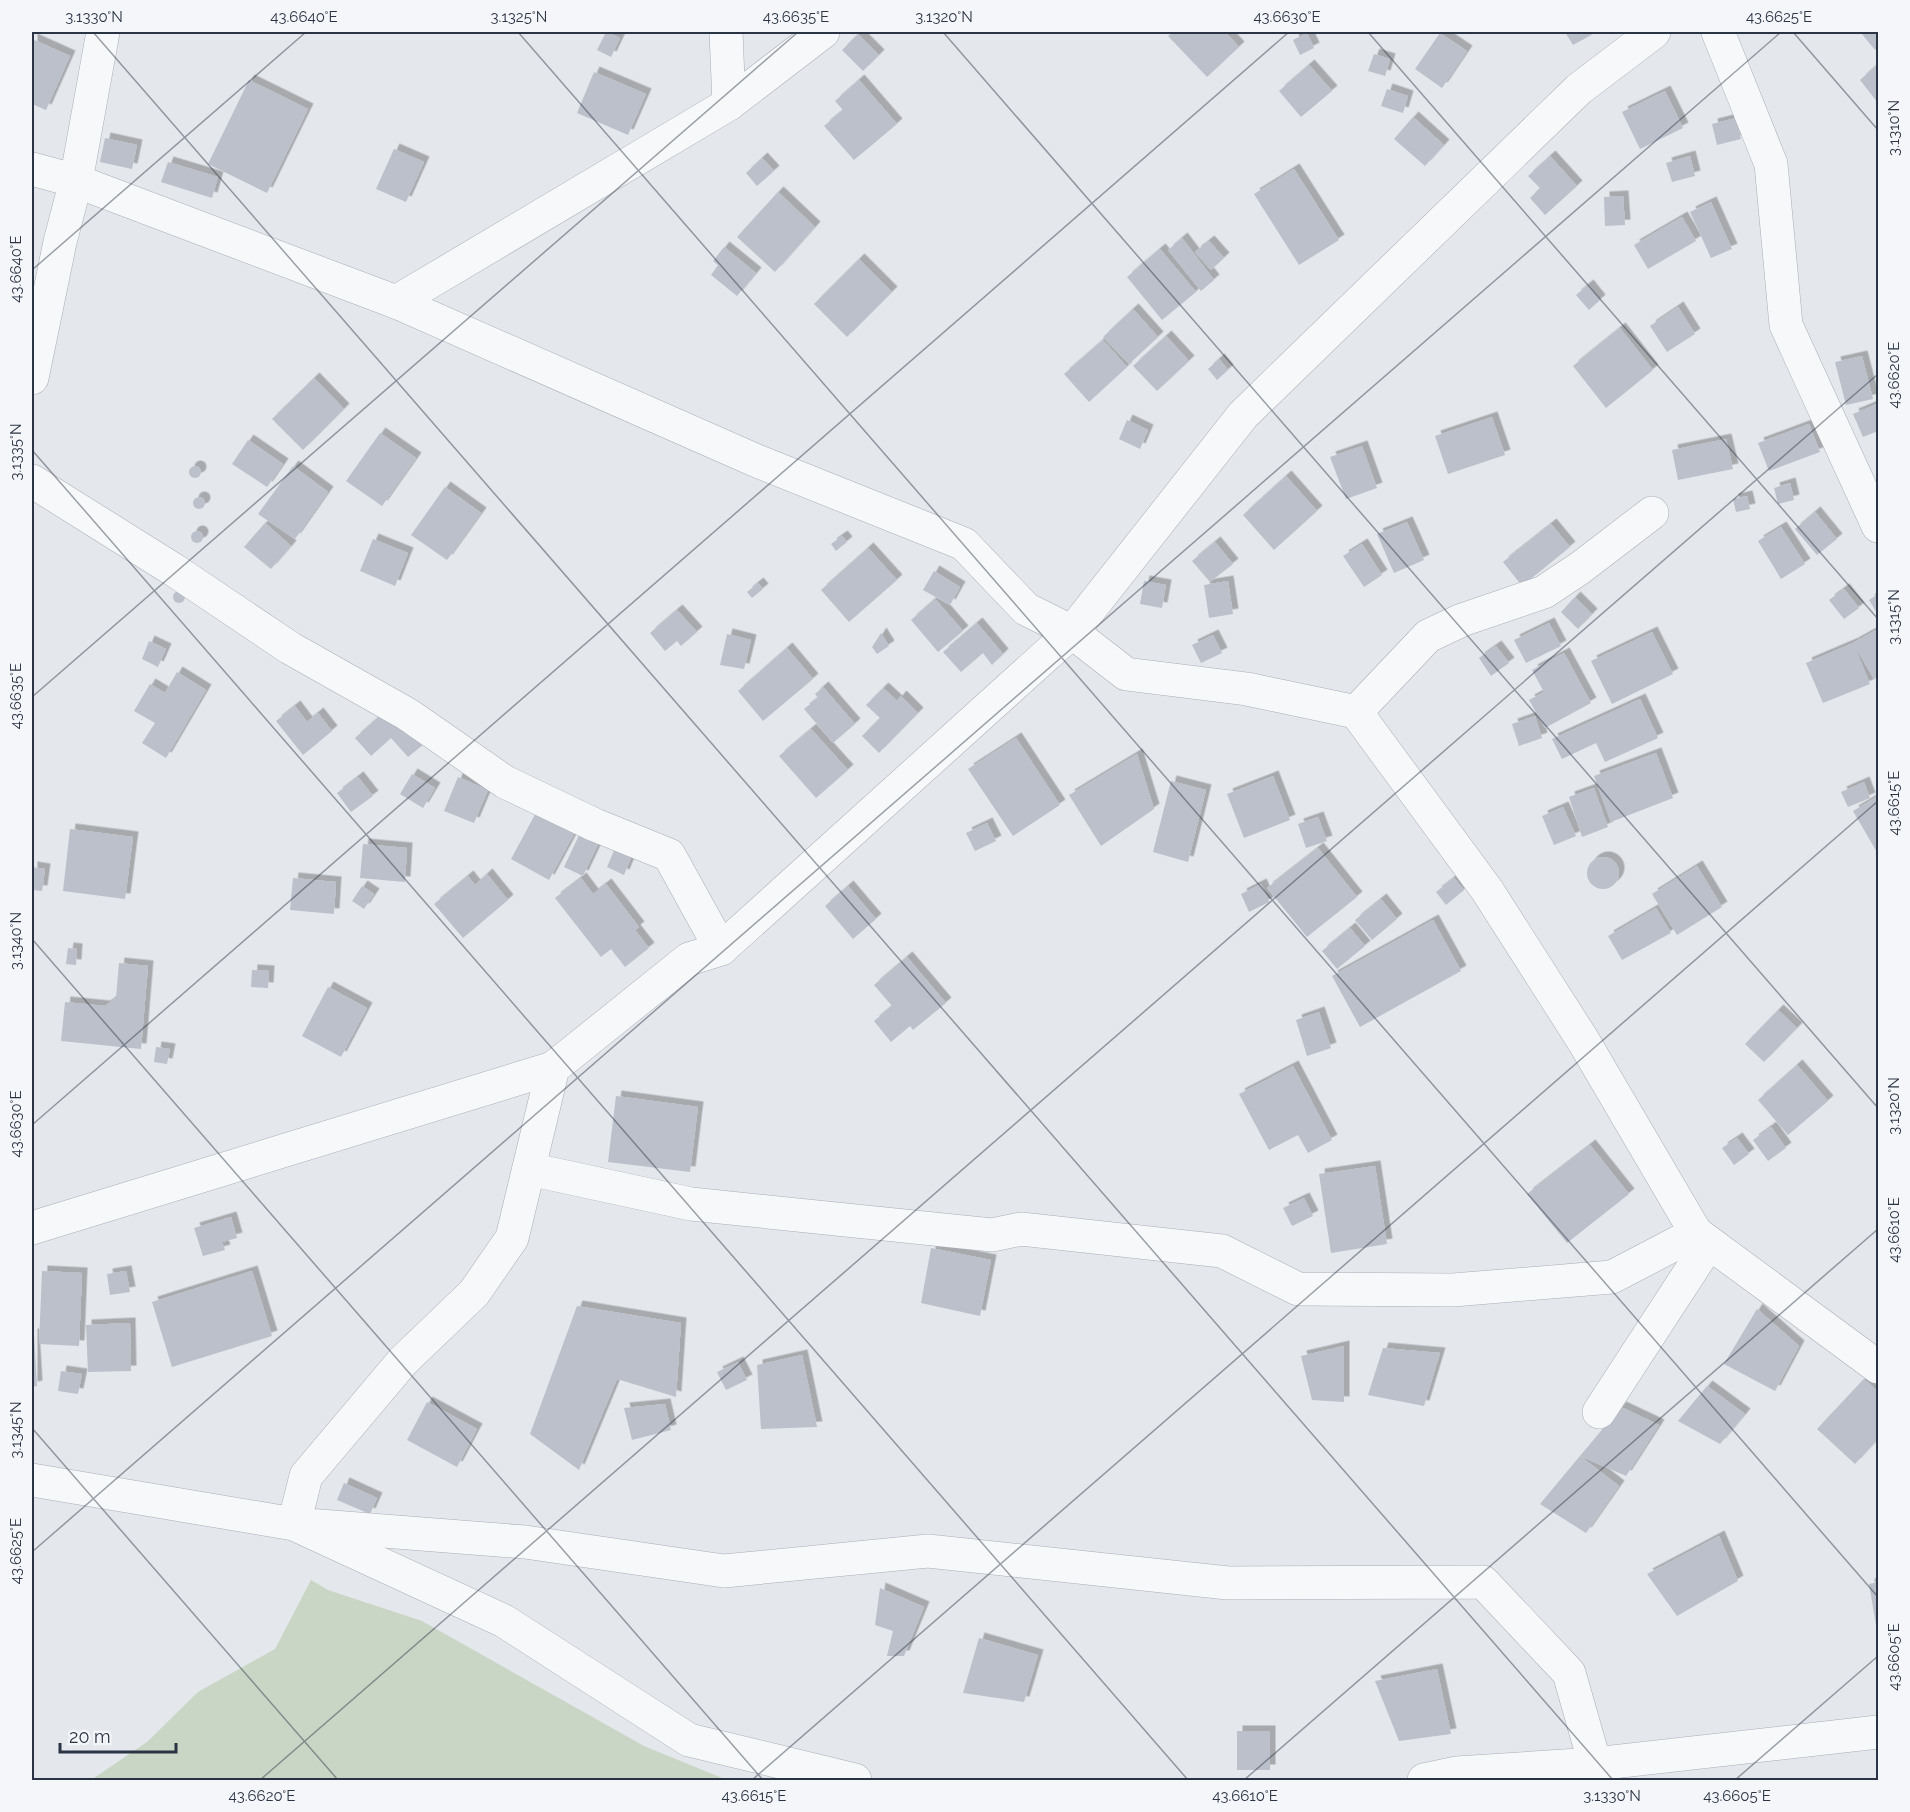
<svg xmlns="http://www.w3.org/2000/svg" width="1910" height="1812" font-family="Raleway,sans-serif">
  <style>
    .green { fill: #c9d6c5 }
    .building { fill: #bbc0ca; filter: url(#shadow) }
    .lines { fill: none; stroke-linecap: round; stroke-linejoin: round }
    .minor-casing { stroke: #a9aeb7; stroke-width: 34 }
    .minor { stroke: #f7f8fa; stroke-width: 33 }
    .ticks { fill: none; stroke: #2b3445; stroke-width: 1.5; stroke-opacity: 0.45 }
    .neatline { fill: none; stroke: #2b3445; stroke-width: 2 }
    .ticks-label { font-size: 15px; text-anchor: middle; fill: #2b3445 }
  </style>
  <defs>
    <filter id="shadow"><feDropShadow dx="5.5" dy="-5.5" stdDeviation="0" flood-color="#0004"/></filter>
  </defs>
  <rect width="100%" height="100%" fill="#e4e7ec"/>
  <polygon class="green" points="311,1580 328,1590 422,1621 644,1746 727,1780 91,1780 147,1742 198,1692 275,1649"/>
  <g class="building">
    <polygon points="606,32 620,38 611,57 597,50"/>
    <polygon points="1173,32 1225,32 1239,47 1207,77 1168,36"/>
    <polygon points="1565,32 1594,32 1595,33 1573,45"/>
    <polygon points="1865,32 1878,32 1878,47 1875,50 1862,34"/>
    <polygon points="1307,33 1314,48 1300,55 1293,40"/>
    <polygon points="1440,33 1467,51 1442,88 1415,69"/>
    <polygon points="858,34 879,55 863,71 842,50"/>
    <polygon points="32,39 70,56 46,110 32,104"/>
    <polygon points="1374,54 1390,59 1385,76 1368,71"/>
    <polygon points="1878,64 1878,103 1860,80"/>
    <polygon points="1309,65 1332,91 1301,117 1279,91"/>
    <polygon points="594,72 646,94 628,135 577,113"/>
    <polygon points="249,80 308,109 267,193 208,164"/>
    <polygon points="859,80 897,124 854,160 824,126 843,110 835,101"/>
    <polygon points="1387,89 1408,96 1403,113 1381,106"/>
    <polygon points="1665,91 1683,128 1640,149 1622,112"/>
    <polygon points="1413,117 1444,145 1425,166 1394,139"/>
    <polygon points="1736,118 1741,139 1717,145 1712,124"/>
    <polygon points="105,138 137,145 132,169 100,162"/>
    <polygon points="394,149 424,162 406,202 376,189"/>
    <polygon points="1550,156 1577,186 1545,215 1530,198 1540,188 1528,176"/>
    <polygon points="1690,156 1695,176 1672,182 1666,163"/>
    <polygon points="762,158 774,171 757,186 746,173"/>
    <polygon points="168,162 218,177 212,198 161,182"/>
    <polygon points="1294,169 1339,240 1299,265 1254,194"/>
    <polygon points="778,192 815,227 775,272 737,237"/>
    <polygon points="1623,196 1625,225 1605,226 1604,197"/>
    <polygon points="1711,202 1732,249 1711,258 1690,212"/>
    <polygon points="1682,217 1696,241 1648,269 1634,245"/>
    <polygon points="1182,238 1214,280 1201,291 1168,250"/>
    <polygon points="1209,241 1224,258 1211,270 1195,252"/>
    <polygon points="724,247 756,273 737,296 711,275 718,265 713,261"/>
    <polygon points="1160,249 1196,292 1162,320 1127,277"/>
    <polygon points="859,259 892,292 847,337 814,304"/>
    <polygon points="1588,285 1600,300 1589,310 1576,295"/>
    <polygon points="1678,307 1695,334 1667,352 1650,326"/>
    <polygon points="1133,309 1158,337 1129,364 1103,337"/>
    <polygon points="1620,328 1653,370 1606,408 1573,366"/>
    <polygon points="1166,336 1189,361 1157,391 1133,366"/>
    <polygon points="1103,340 1127,367 1089,402 1064,374"/>
    <polygon points="1862,356 1873,399 1846,405 1835,362"/>
    <polygon points="1219,359 1228,370 1217,380 1208,369"/>
    <polygon points="314,378 344,409 303,450 272,419"/>
    <polygon points="1877,404 1878,431 1863,437 1853,414"/>
    <polygon points="1492,417 1505,455 1448,474 1435,436"/>
    <polygon points="1127,420 1148,430 1140,449 1119,439"/>
    <polygon points="1809,424 1820,452 1769,471 1758,443"/>
    <polygon points="380,433 416,458 382,506 346,481"/>
    <polygon points="1726,439 1733,469 1678,480 1672,450"/>
    <polygon points="248,440 283,464 267,487 232,464"/>
    <polygon points="1362,446 1377,488 1346,499 1330,457"/>
    <circle cx="195" cy="472" r="6"/>
    <polygon points="293,466 328,492 295,539 258,514"/>
    <polygon points="1286,476 1317,511 1274,550 1243,515"/>
    <polygon points="1790,483 1794,500 1778,504 1774,488"/>
    <polygon points="445,487 481,513 447,560 411,535"/>
    <polygon points="1747,496 1750,509 1736,512 1733,499"/>
    <circle cx="199" cy="503" r="6"/>
    <polygon points="1815,512 1837,539 1817,555 1795,529"/>
    <polygon points="1407,522 1424,560 1394,573 1377,534"/>
    <polygon points="265,523 291,546 271,569 244,547"/>
    <polygon points="1551,524 1570,547 1522,586 1503,562"/>
    <polygon points="1781,527 1805,564 1781,579 1758,541"/>
    <circle cx="197" cy="537" r="6"/>
    <polygon points="842,536 847,542 836,551 831,544"/>
    <polygon points="373,539 408,553 395,586 360,571"/>
    <polygon points="1215,542 1233,564 1210,582 1192,561"/>
    <polygon points="1362,544 1382,575 1364,587 1343,556"/>
    <polygon points="868,548 897,580 849,622 821,590"/>
    <polygon points="934,571 960,587 950,605 923,590"/>
    <polygon points="1144,581 1166,585 1162,608 1140,604"/>
    <polygon points="1228,581 1233,614 1209,618 1204,585"/>
    <polygon points="758,583 763,589 752,598 747,592"/>
    <polygon points="1844,589 1859,608 1844,619 1829,600"/>
    <circle cx="179" cy="597" r="6"/>
    <polygon points="1878,594 1878,615 1869,600"/>
    <polygon points="1575,597 1592,614 1578,629 1561,612"/>
    <polygon points="935,599 963,631 938,652 911,620"/>
    <polygon points="677,610 697,632 681,646 677,641 665,651 650,633"/>
    <polygon points="977,623 1003,654 992,665 983,653 961,672 943,652"/>
    <polygon points="1549,623 1561,646 1526,663 1514,640"/>
    <polygon points="1878,629 1878,676 1874,679 1853,643"/>
    <polygon points="1652,632 1673,674 1612,704 1591,661"/>
    <polygon points="881,633 889,646 877,654 872,647"/>
    <polygon points="727,634 751,640 744,669 720,665"/>
    <polygon points="1213,635 1222,653 1201,663 1192,645"/>
    <polygon points="149,641 166,649 158,667 142,659"/>
    <polygon points="1853,643 1870,684 1823,703 1806,663"/>
    <polygon points="1496,646 1509,663 1491,676 1479,658"/>
    <polygon points="787,648 813,679 763,721 738,691"/>
    <polygon points="1564,653 1591,703 1545,728 1529,700 1544,692 1532,670"/>
    <polygon points="177,672 206,690 166,758 142,743 155,723 134,711 150,684 165,693"/>
    <polygon points="823,687 855,724 833,743 804,709 818,698 815,694"/>
    <polygon points="883,688 897,701 901,696 918,713 879,753 862,736 880,718 866,705"/>
    <polygon points="1640,699 1658,738 1605,762 1596,743 1562,759 1552,739"/>
    <polygon points="295,706 307,722 318,713 332,731 303,755 276,721"/>
    <polygon points="391,706 424,744 408,757 391,738 371,756 355,738"/>
    <polygon points="1535,716 1542,738 1519,746 1512,724"/>
    <polygon points="811,729 848,770 816,798 779,756"/>
    <polygon points="1016,738 1060,805 1013,836 968,769"/>
    <polygon points="1656,753 1673,798 1611,822 1594,776"/>
    <polygon points="1137,754 1154,809 1101,846 1069,795"/>
    <polygon points="412,774 435,788 423,808 400,794"/>
    <polygon points="1273,776 1290,820 1244,838 1227,794"/>
    <polygon points="358,777 373,796 351,812 337,793"/>
    <polygon points="458,777 488,790 474,823 444,811"/>
    <polygon points="1171,781 1206,790 1188,862 1153,852"/>
    <polygon points="1864,782 1870,798 1848,807 1841,792"/>
    <polygon points="1594,788 1608,827 1582,837 1569,797"/>
    <polygon points="1878,796 1878,854 1853,811"/>
    <polygon points="1563,807 1576,836 1554,845 1542,816"/>
    <polygon points="538,809 576,830 549,880 511,859"/>
    <polygon points="1318,817 1327,841 1306,848 1298,824"/>
    <polygon points="987,823 996,841 975,851 966,833"/>
    <polygon points="70,829 133,837 125,899 63,891"/>
    <polygon points="581,831 600,840 583,876 564,867"/>
    <polygon points="363,844 407,848 405,882 360,878"/>
    <polygon points="616,846 633,853 624,875 607,867"/>
    <polygon points="1318,848 1357,897 1307,937 1267,888"/>
    <circle cx="1603" cy="873" r="16"/>
    <polygon points="1697,866 1722,907 1677,935 1652,894"/>
    <polygon points="32,867 45,869 42,891 32,890"/>
    <polygon points="487,874 508,900 463,938 434,904 468,876 475,885"/>
    <polygon points="293,878 336,882 334,914 290,910"/>
    <polygon points="581,878 593,894 606,884 639,927 635,930 649,948 625,967 611,949 601,957 555,898"/>
    <polygon points="1454,878 1464,890 1446,905 1436,892"/>
    <polygon points="1261,884 1269,902 1249,912 1241,894"/>
    <polygon points="362,886 374,894 364,909 352,901"/>
    <polygon points="848,886 876,919 853,939 825,906"/>
    <polygon points="1381,899 1397,919 1372,940 1355,920"/>
    <polygon points="1656,908 1671,933 1622,960 1608,936"/>
    <polygon points="1433,920 1461,971 1360,1027 1332,976"/>
    <polygon points="1350,928 1365,946 1337,969 1322,951"/>
    <polygon points="68,948 77,949 76,965 66,964"/>
    <polygon points="907,957 946,1003 913,1030 910,1026 891,1042 874,1021 892,1006 874,985"/>
    <polygon points="119,963 148,966 141,1049 61,1041 65,1002 105,1006 116,998"/>
    <polygon points="252,970 269,971 268,988 251,987"/>
    <polygon points="328,987 367,1008 341,1057 302,1036"/>
    <polygon points="1778,1010 1797,1028 1764,1062 1745,1044"/>
    <polygon points="1319,1012 1331,1048 1307,1056 1296,1020"/>
    <polygon points="156,1047 170,1049 167,1064 154,1062"/>
    <polygon points="1797,1065 1828,1101 1788,1135 1758,1100"/>
    <polygon points="1293,1066 1332,1140 1308,1153 1298,1135 1269,1150 1239,1094"/>
    <polygon points="616,1096 698,1107 690,1172 608,1162"/>
    <polygon points="1771,1127 1786,1148 1768,1161 1753,1140"/>
    <polygon points="1737,1138 1749,1154 1734,1165 1722,1148"/>
    <polygon points="1590,1145 1629,1194 1567,1243 1527,1194"/>
    <polygon points="1375,1166 1387,1244 1331,1253 1319,1174"/>
    <polygon points="1304,1198 1313,1216 1292,1226 1283,1208"/>
    <polygon points="231,1217 237,1238 222,1242 225,1250 203,1256 194,1228"/>
    <polygon points="931,1248 991,1260 980,1316 921,1303"/>
    <polygon points="42,1271 82,1273 79,1346 39,1344"/>
    <polygon points="126,1271 130,1292 110,1295 107,1274"/>
    <polygon points="252,1271 272,1336 172,1367 152,1302"/>
    <polygon points="577,1306 681,1323 676,1397 617,1379 579,1470 530,1434"/>
    <polygon points="1757,1309 1799,1346 1775,1391 1724,1364"/>
    <polygon points="130,1323 131,1371 88,1372 86,1325"/>
    <polygon points="32,1334 34,1334 37,1386 32,1387"/>
    <polygon points="1344,1346 1344,1402 1312,1400 1301,1356"/>
    <polygon points="1383,1348 1440,1353 1424,1406 1368,1395"/>
    <polygon points="802,1355 817,1427 761,1429 757,1365"/>
    <polygon points="738,1362 747,1380 726,1390 717,1372"/>
    <polygon points="61,1371 82,1374 78,1394 58,1391"/>
    <polygon points="1864,1379 1878,1392 1878,1439 1855,1464 1817,1429"/>
    <polygon points="1707,1386 1745,1414 1720,1444 1678,1421"/>
    <polygon points="427,1402 477,1429 457,1467 407,1440"/>
    <polygon points="665,1404 671,1430 632,1440 624,1408"/>
    <polygon points="1621,1407 1659,1425 1626,1476 1580,1456"/>
    <polygon points="1580,1456 1619,1486 1586,1533 1540,1504"/>
    <polygon points="344,1483 377,1498 370,1514 337,1500"/>
    <polygon points="1719,1536 1738,1581 1677,1616 1647,1574"/>
    <polygon points="1878,1582 1878,1631 1877,1631 1869,1584"/>
    <polygon points="880,1588 924,1607 904,1656 887,1656 893,1631 875,1625"/>
    <polygon points="979,1638 1038,1655 1024,1702 963,1693"/>
    <polygon points="1437,1669 1451,1734 1399,1741 1375,1681"/>
    <rect x="1237" y="1731" width="33" height="39"/>
  </g>
  <g class="lines">
    <defs>
      <g id="minor">
        <polyline points="726,32 729,104"/>
        <polyline points="1718,32 1771,164 1786,325 1878,526"/>
        <polyline points="32,169 76,181 396,302 757,461 964,544 1026,609 1072,632 1126,674 1247,689 1356,712 1487,890 1584,1042 1696,1233 1878,1367"/>
        <polyline points="396,302 729,104 823,32"/>
        <polyline points="32,378 60,242 76,181 103,32"/>
        <polyline points="32,481 174,570 290,648 407,714 505,782 595,825 669,855 721,949"/>
        <polyline points="1356,712 1428,636 1462,620 1544,592 1580,568 1652,513"/>
        <polyline points="529,1169 691,1204 992,1235 1021,1229 1222,1251 1298,1289 1453,1290 1612,1277 1696,1233"/>
        <polyline points="32,1228 553,1068"/>
        <polyline points="1599,1412 1709,1243"/>
        <polyline points="32,1480 294,1524 504,1621 689,1740 855,1780"/>
        <polyline points="1595,1764 1569,1673 1483,1582 1228,1583 928,1551 724,1571 525,1542 294,1524 306,1476 403,1361 474,1293 512,1238 553,1068 689,959 721,949 1072,632 1243,415 1579,89 1654,32"/>
        <polyline points="1424,1780 1457,1773 1595,1764 1878,1732"/>
      </g>
    </defs>
    <use href="#minor" class="minor-casing"/>
    <use href="#minor" class="minor"/>
  </g>
  <path class="ticks" d="M93 32 1613 1780M518 32 1878 1597M943 32 1878 1108M1368 32 1878 619M1793 32 1878 130M32 270 306 32M32 450 1188 1780M32 697 798 32M32 939 763 1780M32 1125 1289 32M32 1428 338 1780M32 1552 1781 32M260 1780 1878 374M752 1780 1878 801M1244 1780 1878 1229M1735 1780 1878 1656"/>
  <rect width="1910" height="1812" fill="none" stroke="#f4f6f9" stroke-width="66"/>
  <path d="M60 1743v9h116v-9" fill="none" stroke="#2b3445" stroke-width="3"/>
  <text x="69" y="1743" font-size="18" fill="#2b3445" stroke="#f4f6f9" stroke-width="4.5" paint-order="stroke">20 m</text>
  <rect x="33" y="33" width="1844" height="1746" class="neatline"/>
  <g class="ticks-label">
    <text x="94" y="22">3.1330°N</text>
    <text x="304" y="22">43.6640°E</text>
    <text x="519" y="22">3.1325°N</text>
    <text x="796" y="22">43.6635°E</text>
    <text x="944" y="22">3.1320°N</text>
    <text x="1287" y="22">43.6630°E</text>
    <text x="1779" y="22">43.6625°E</text>
    <text transform="translate(1894 128) rotate(-90)" y="5">3.1310°N</text>
    <text transform="translate(16 269) rotate(-90)" y="5">43.6640°E</text>
    <text transform="translate(1894 375) rotate(-90)" y="5">43.6620°E</text>
    <text transform="translate(16 452) rotate(-90)" y="5">3.1335°N</text>
    <text transform="translate(1894 617) rotate(-90)" y="5">3.1315°N</text>
    <text transform="translate(16 696) rotate(-90)" y="5">43.6635°E</text>
    <text transform="translate(1894 803) rotate(-90)" y="5">43.6615°E</text>
    <text transform="translate(16 941) rotate(-90)" y="5">3.1340°N</text>
    <text transform="translate(1894 1106) rotate(-90)" y="5">3.1320°N</text>
    <text transform="translate(16 1124) rotate(-90)" y="5">43.6630°E</text>
    <text transform="translate(1894 1230) rotate(-90)" y="5">43.6610°E</text>
    <text transform="translate(16 1430) rotate(-90)" y="5">3.1345°N</text>
    <text transform="translate(16 1551) rotate(-90)" y="5">43.6625°E</text>
    <text transform="translate(1894 1657) rotate(-90)" y="5">43.6605°E</text>
    <text x="262" y="1801">43.6620°E</text>
    <text x="754" y="1801">43.6615°E</text>
    <text x="1245" y="1801">43.6610°E</text>
    <text x="1612" y="1801">3.1330°N</text>
    <text x="1737" y="1801">43.6605°E</text>
  </g>
</svg>
